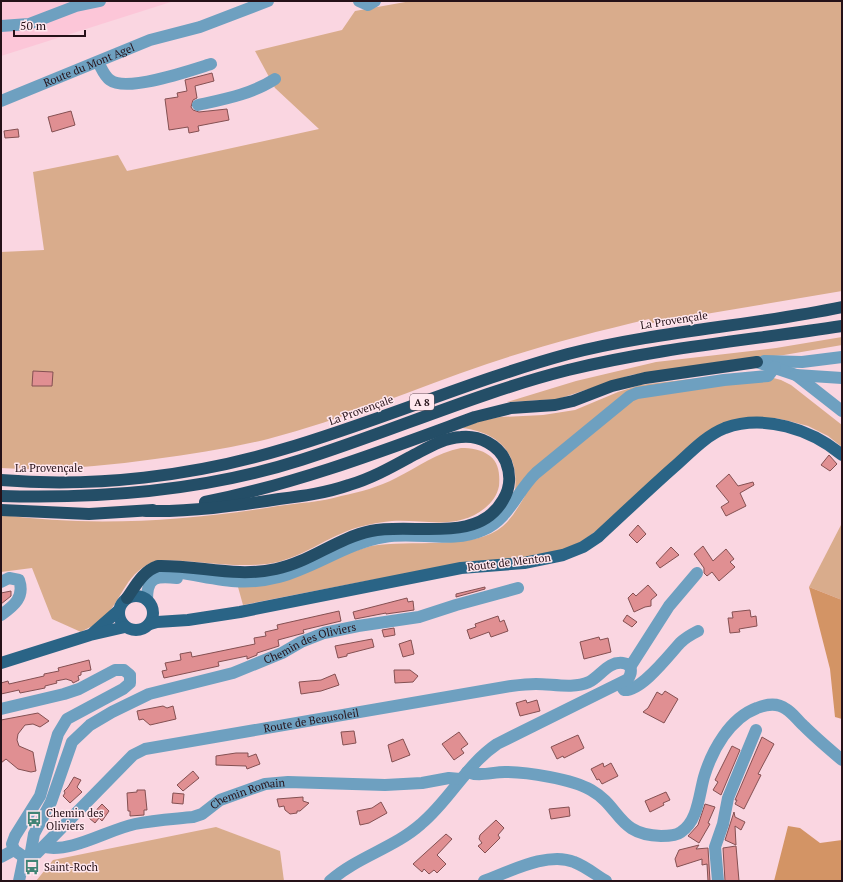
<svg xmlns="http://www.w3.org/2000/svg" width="843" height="882" font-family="'PT Serif',serif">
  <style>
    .built { fill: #fcc6d8 }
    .green { fill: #d9ac8c }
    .forest { fill: #d39465 }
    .building { fill: #e08f92; stroke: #845052 }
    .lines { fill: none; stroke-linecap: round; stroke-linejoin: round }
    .minor { stroke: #6ea0c0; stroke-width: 12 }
    .major { stroke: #2a6486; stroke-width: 12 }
    .highway { stroke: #244e67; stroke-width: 12 }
    .labels { text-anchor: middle; stroke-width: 3; stroke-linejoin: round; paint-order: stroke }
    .shield { fill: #ffe7ee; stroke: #665158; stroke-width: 1 }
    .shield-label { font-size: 10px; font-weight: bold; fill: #251118 }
    .street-label { font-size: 11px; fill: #251118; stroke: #ffe7ee }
    .poi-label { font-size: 11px; fill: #251118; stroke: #ffe7ee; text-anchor: start }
  </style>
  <rect width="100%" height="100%" fill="#fad6e1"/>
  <polygon class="built" points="1,1 174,1 1,56"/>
  <g class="green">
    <path d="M411 1H842V291L652 323 649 319C594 332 540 346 487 364 414 389 342 420 268 439 231 448 193 454 155 459 104 466 53 471 1 468V252L44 250 33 172 118 155 127 171 319 129 275 88 255 51 342 30 355 11Z"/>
    <polygon points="842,337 842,345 784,355 738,359 631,375 558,399 507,402 576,381 656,362 776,348"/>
    <path d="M742 373 766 376 781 380 791 385 842 425V447L828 436 808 426 789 421 775 418 736 421 600 528 581 542 552 554 371 580 243 605 238 587 371 546C408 539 475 551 503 526 513 517 518 507 525 496L515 490C519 453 498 432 462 428L480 421 500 417 543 415 575 410 618 392 640 385Z"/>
    <path d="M461 448C471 448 481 449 490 456 499 463 500 475 499 486 497 496 492 502 485 508 457 531 424 519 392 521 381 522 370 524 359 527 327 536 300 560 267 564 230 568 195 560 158 560 125 571 124 598 102 620 97 625 87 628 81 632L52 619 32 568 1 572V515C93 527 187 521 278 506 299 503 321 502 341 496 360 492 379 487 396 478 418 467 436 453 461 448Z"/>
    <polygon points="842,523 842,600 809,587"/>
    <polygon points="216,827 280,851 284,881 36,881 53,860"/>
  </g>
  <g class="forest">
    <polygon points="809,587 842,600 842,719 835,717 830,669"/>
    <polygon points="788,826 800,828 820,843 842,840 842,881 774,881"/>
  </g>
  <g class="building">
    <polygon points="212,73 214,81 195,86 197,98 193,100 191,107 193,110 199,112 227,109 229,120 198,126 199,131 189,133 188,127 169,130 165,99 178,97 177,93 187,91 185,80"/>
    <polygon points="71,111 75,125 52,132 48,117"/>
    <polygon points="18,129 19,137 5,138 4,131"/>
    <polygon points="33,371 53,372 52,386 32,386"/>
    <polygon points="829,455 837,464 830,471 821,465"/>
    <polygon points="729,474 738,486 753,482 754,485 740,493 746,506 726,516 721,507 729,502 716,486"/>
    <polygon points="638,525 646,534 637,543 629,535"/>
    <polygon points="703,546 713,561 726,549 734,559 730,562 735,567 719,581 712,572 707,576 704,573 704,568 694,554"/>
    <polygon points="671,547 679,555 660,568 656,563"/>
    <polygon points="648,585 657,595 651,600 651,606 645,607 634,612 628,598 633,593 636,596"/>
    <polygon points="485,587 485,589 456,597 456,594"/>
    <polygon points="11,591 11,596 1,604 1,593"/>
    <polygon points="407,598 408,602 413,601 414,610 386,614 386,613 355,619 353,612"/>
    <polygon points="750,610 751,617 756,616 757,626 739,629 740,632 730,633 728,618 733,618 732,612"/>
    <polygon points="339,611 341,621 303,630 304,633 278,640 279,646 257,653 257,655 247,659 247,656 218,662 219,666 164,678 162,671 167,670 165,663 181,660 180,654 191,652 192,657 255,644 254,638 266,636 265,632 278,629 277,625"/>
    <polygon points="627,615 637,622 632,627 623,621"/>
    <polygon points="498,616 500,622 504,620 508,631 491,637 489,632 470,639 467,630 476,627 475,624"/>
    <polygon points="394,628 395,635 384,637 382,630"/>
    <polygon points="599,637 600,640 608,638 611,652 584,659 580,642"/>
    <polygon points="372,639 374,647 347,654 347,656 338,658 335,646"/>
    <polygon points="411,640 414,654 403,657 399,644"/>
    <polygon points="89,660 91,670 81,672 81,675 78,676 79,680 73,683 72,681 66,679 56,681 57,683 45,686 45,688 20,693 19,690 1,694 1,683 8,681 9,684 44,676 44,674 59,671 58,668"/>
    <polygon points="394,670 410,670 418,676 413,682 395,683"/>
    <polygon points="335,674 339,685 321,691 301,694 299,682 321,680"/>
    <polygon points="665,691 678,699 664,723 643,712 648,708 657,692 662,695"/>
    <polygon points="526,700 527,703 537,700 540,711 520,716 516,703"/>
    <polygon points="163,706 167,708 173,706 176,719 150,725 143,719 139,720 137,711"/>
    <polygon points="38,713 49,721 40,727 33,724 25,725 18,734 17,740 19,746 33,752 36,771 31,772 18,769 6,759 1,763 1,720"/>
    <polygon points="354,731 356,743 343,745 341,732"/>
    <polygon points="459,732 468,744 461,749 464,753 454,760 442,744"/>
    <polygon points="578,735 584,748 564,758 563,756 557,759 551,747"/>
    <polygon points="762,737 774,744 758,774 761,775 744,809 735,804 737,800 735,800"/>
    <polygon points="403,739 410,755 392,762 388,745"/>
    <polygon points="732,746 740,750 721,795 713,790 718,782 715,780"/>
    <polygon points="236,753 248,753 248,757 256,754 260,764 247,769 246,766 216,765 216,756"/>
    <polygon points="603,763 604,767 611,763 618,776 602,784 599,779 597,780 591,769"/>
    <polygon points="193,771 199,778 183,791 177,785"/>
    <polygon points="74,777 81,780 77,787 82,792 70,803 63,796 65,793 64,791 68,787"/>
    <polygon points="137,790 145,790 147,810 144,810 144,815 130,816 130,811 128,811 127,793 137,792"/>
    <polygon points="666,792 670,800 663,803 664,805 650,812 645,801"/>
    <polygon points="173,793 184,794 183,804 172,803"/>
    <polygon points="303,797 303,801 309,803 300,811 297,811 297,813 290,814 285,810 284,806 279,807 277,799"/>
    <polygon points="381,802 387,813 369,823 360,825 357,811 372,808"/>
    <polygon points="102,804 109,811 102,821 99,818 95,823 89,818"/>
    <polygon points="705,804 715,807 708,823 710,824 699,843 688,836 698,825"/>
    <polygon points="569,807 570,816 551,819 549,809"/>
    <polygon points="734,812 735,817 745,822 741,830 735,826 736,845 725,840"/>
    <polygon points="496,820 504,828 498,835 500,838 485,853 478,846 482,843 479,839 480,835"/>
    <polygon points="446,834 452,839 437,855 446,864 437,873 434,870 429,874 424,869 422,872 413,864"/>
    <polygon points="699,845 696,849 708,848 710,881 708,881 707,864 702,865 702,859 677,867 675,859 679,850"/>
    <polygon points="736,846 739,881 725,881 723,848"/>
  </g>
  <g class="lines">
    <g class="minor">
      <polyline points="359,1 368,5 375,1"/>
      <polyline points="1,26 29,24 76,6 100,1"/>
      <path d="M98 62C101 67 104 76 110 80 127 93 191 70 211 64"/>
      <path id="s1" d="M1 101 150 40 200 27 268 1"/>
      <path d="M198 105C225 99 252 94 275 79"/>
      <polyline points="764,361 802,362 842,357"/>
      <polyline points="757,362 796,375 842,411"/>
      <polyline points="796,375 842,378"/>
      <path d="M165 570C207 576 237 588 279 577 316 567 347 543 384 537 416 531 452 544 483 530 509 519 517 491 536 473L630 396 637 393 724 380 768 376 775 367"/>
      <path d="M1 582 9 578 19 580C25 597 14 606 1 615"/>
      <path d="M147 600C147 576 156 576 177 578"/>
      <polyline points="630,667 669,606 697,573"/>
      <path d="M620 684 624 690C641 692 669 655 680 643 685 638 692 634 698 631"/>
      <path id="s2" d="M1 709 64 694 79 689 115 670H124L130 675V683L123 689 67 719 58 734 40 796 15 836 12 844 14 850 24 857 37 853 133 755 145 749 511 686C519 685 528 684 536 684 553 684 573 689 589 682 601 676 608 661 623 663 633 664 632 673 628 679L497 744C466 765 450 800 421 824 394 848 357 857 330 881"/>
      <path d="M467 772C479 777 492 772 505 772 527 772 572 779 591 790 621 807 617 835 661 836 667 836 676 836 681 832 698 821 699 795 704 777 712 750 730 718 757 708 767 704 778 703 786 709 793 713 798 721 804 726 816 738 829 749 842 760"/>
      <path id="s3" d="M44 847C72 853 107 830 135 824 154 820 174 819 193 817L202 814 220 800 265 784 288 782 385 785 422 783 449 778 460 779"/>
      <polyline points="1,857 14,850"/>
      <path id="s4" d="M30 857 34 834 51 802 72 742 90 725 112 712 149 694 233 673 282 653 301 642 324 633 358 626 419 617 456 605 518 588"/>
      <polyline points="19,881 24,857"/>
      <path d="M484 881C509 872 548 851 574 862 585 866 596 875 606 881"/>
      <polyline points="718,881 715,847 723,824 728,798 756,730"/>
    </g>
    <g class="major">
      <circle cx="136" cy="613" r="17"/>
      <path d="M150 624 157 622 188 620 240 612 461 568 524 563 563 555 583 547 598 537C623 514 648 490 674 467 690 453 705 436 725 428 764 414 811 429 842 455"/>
      <polyline points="93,633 118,611"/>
      <polyline points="1,663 90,635 125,627"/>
    </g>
    <g class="highway">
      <path d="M1 480C95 488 194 476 284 449 380 421 472 380 568 354 658 331 751 326 842 307"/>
      <path d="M1 496C102 499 204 491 301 460 390 432 477 393 568 370 658 348 751 340 842 326"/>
      <path d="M205 502C300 483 385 450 475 417L511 408 555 405 573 401 612 386 645 378 757 362"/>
      <polyline points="1,510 89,514 153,510"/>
      <path d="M127 598C136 585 143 571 158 566 198 565 236 578 276 569 310 562 337 538 371 531 412 522 478 545 503 500 510 489 511 475 506 462 499 445 479 435 461 437 442 438 426 449 410 457 390 468 370 479 349 485 326 493 303 496 279 499 235 506 191 512 146 511"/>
    </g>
  </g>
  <defs>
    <symbol id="bus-bare" viewBox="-9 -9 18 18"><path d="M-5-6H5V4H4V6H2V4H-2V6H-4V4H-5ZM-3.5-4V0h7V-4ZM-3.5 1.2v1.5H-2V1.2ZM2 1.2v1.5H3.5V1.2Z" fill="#418475" stroke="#ffe7ee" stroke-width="2.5" paint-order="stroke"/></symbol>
  </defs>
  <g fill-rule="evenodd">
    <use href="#bus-bare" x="23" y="808" width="22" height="22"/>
    <use href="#bus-bare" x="21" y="856" width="22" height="22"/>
  </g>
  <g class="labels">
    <rect class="shield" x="410" y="394" width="24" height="16" rx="3"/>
    <g class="shield-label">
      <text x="422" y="406">A 8</text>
    </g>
    <g class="street-label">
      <text dy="4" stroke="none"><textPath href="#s1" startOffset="95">Route du Mont Agel</textPath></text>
      <text transform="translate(674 320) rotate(-9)" y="4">La Provençale</text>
      <text transform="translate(361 410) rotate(-20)" y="4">La Provençale</text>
      <text x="49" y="472">La Provençale</text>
      <text transform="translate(509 562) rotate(-7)" y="4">Route de Menton</text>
      <text dy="4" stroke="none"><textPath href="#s4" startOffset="384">Chemin des Oliviers</textPath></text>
      <text dy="4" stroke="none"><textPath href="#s2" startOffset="708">Route de Beausoleil</textPath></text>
      <text dy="4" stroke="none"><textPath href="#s3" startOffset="214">Chemin Romain</textPath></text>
    </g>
    <g class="poi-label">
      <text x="46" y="817">Chemin des<tspan x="46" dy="13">Oliviers</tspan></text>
      <text x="44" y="871">Saint-Roch</text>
    </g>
  </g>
  <rect width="843" height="882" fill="none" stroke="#251118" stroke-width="4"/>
  <path d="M14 30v6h71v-6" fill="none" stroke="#251118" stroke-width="2"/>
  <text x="20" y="30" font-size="12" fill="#251118" stroke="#ffe7ee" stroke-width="3" paint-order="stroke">50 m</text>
</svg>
